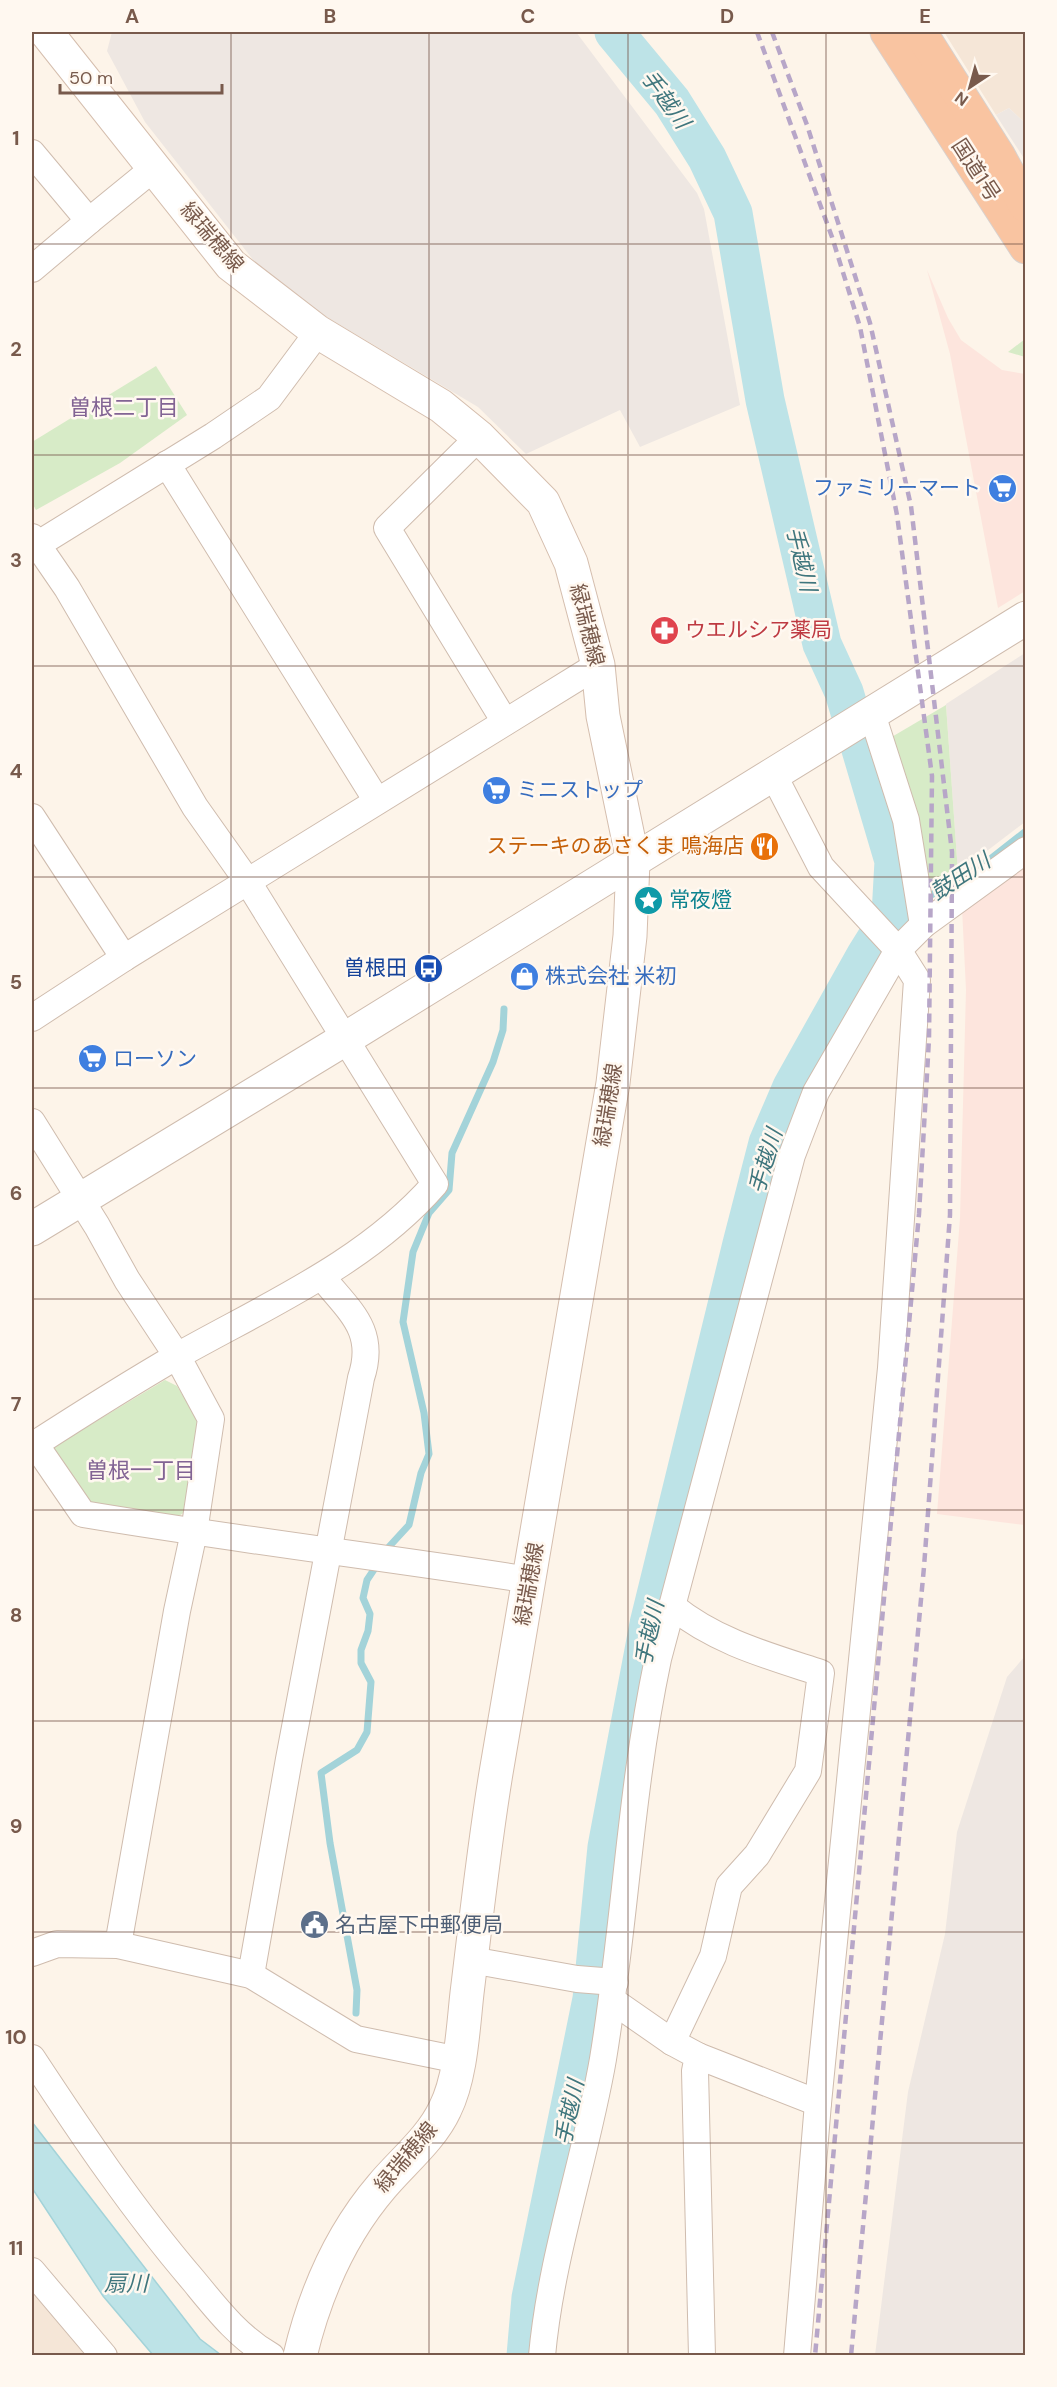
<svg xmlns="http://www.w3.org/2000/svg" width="1057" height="2387" font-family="'DM Sans','Noto Sans JP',sans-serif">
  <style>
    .residential { fill: #f5e6d7 }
    .commercial { fill: #fde5dd }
    .industrial { fill: #eee7e2 }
    .green { fill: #d7ebc7 }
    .water { fill: #bde3e7; stroke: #a3d3d9; stroke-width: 1.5 }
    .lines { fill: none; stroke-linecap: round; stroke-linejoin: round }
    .stream { stroke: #a3d3d9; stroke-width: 7 }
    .river { stroke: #bde3e7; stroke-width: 39 }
    .minor-casing { stroke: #cfbcae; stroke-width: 28 }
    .tertiary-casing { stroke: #cfbcae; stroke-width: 35 }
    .secondary-casing { stroke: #d5beae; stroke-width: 35 }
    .trunk-casing { stroke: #d9d1cd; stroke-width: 35 }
    .minor { stroke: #fff; stroke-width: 26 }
    .tertiary { stroke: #fff; stroke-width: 33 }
    .secondary { stroke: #fff; stroke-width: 33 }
    .trunk { stroke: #f9c4a1; stroke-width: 33 }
    .rail { stroke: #b7a6c8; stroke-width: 4.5; stroke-dasharray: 9 6; stroke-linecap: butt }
    .grid { fill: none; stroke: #785a4c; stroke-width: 1.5; stroke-opacity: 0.55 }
    .labels { text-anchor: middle; stroke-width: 5; stroke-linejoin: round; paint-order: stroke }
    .street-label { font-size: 21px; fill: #785a4c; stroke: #fff8f0 }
    .shop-label { font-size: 21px; fill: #366cbe; stroke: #fff8f0; text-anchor: start }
    .health-label { font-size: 21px; fill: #be3a42; stroke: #fff8f0; text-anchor: start }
    .food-label { font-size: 21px; fill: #c56008; stroke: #fff8f0; text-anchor: end }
    .culture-label { font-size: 21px; fill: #0d838f; stroke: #fff8f0; text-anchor: start }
    .transit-label { font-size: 21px; fill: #164399; stroke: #fff8f0; text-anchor: end }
    .service-label { font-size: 21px; fill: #4e5e75; stroke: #fff8f0; text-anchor: start }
    .water-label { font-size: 22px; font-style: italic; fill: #3f767d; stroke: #fff8f0 }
    .neighbourhood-label { font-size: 22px; fill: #826494; stroke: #fff8f0 }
    .neatline { fill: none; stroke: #785a4c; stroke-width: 2 }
    .grid-label { font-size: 20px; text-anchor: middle; font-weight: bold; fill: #785a4c }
  </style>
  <rect width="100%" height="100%" fill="#fdf4e9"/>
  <g class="residential">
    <polygon points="944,32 1025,32 1025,123 1009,108 996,115"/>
    <polygon points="32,2284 92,2355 32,2353"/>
  </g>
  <g class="commercial">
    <polygon points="927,270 948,318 961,340 1002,370 1025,374 1025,591 998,608 950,354"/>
    <polygon points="1025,859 1025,1525 937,1514 960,1218 966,990 962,908"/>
  </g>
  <g class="industrial">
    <polygon points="112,32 576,32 697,193 704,209 740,405 640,447 620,410 526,454 478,407 305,304 254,261 145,122 107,51"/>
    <polygon points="1009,108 1025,123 1025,160 996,115"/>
    <polygon points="1025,653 1025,822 958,873 946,704"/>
    <polygon points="1025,1656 1025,2355 875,2355 908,2092 945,1934 957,1832 1007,1677"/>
  </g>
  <g class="green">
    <polygon points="1025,339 1025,357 1008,352"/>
    <polygon points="156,366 187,415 120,463 36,510 32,503 32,442"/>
    <polygon points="946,705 958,873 923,888 890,738"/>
    <polygon points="165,1380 177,1386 201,1425 185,1512 177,1517 88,1502 52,1455 55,1446"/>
  </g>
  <polygon class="water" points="32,2122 200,2339 221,2355 153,2355 103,2296 32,2188"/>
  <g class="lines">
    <g class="stream">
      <polyline points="923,900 989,860 1026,831"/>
      <polyline points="891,915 913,905"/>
      <polyline points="386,1550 409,1525 421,1473 429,1454 424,1413 403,1322 413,1252 429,1213 449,1190 452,1153 493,1062 503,1030 504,1009"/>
      <polyline points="356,2013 357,1990 330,1843 321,1773 357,1750 367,1732 371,1682 361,1663 361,1650 368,1631 370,1614 363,1598 367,1580 375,1568"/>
    </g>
    <polyline class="river" points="526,2356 531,2298 592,1999 607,1847 649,1624 742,1244 768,1143 792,1087 866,955 891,915 894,861 844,692 822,644 765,400 733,213 707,158 672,102 614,32"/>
    <defs>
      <g id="minor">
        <polyline points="32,153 89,221 32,269"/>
        <polyline points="89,221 154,168"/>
        <polyline points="479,437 387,528 505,722"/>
        <polyline points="167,464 377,801"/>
        <path d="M32 537 67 588 195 807 248 882 435 1184C367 1262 268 1305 179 1355 129 1384 80 1415 32 1446"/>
        <polyline points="32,548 213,436 269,398 318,332"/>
        <polyline points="872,714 906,820 923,925"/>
        <polyline points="773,774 821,867 898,950 917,980 891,1368 818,2103 797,2356"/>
        <polyline points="32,817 124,958"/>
        <polyline points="32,1018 124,958 598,665"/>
        <polyline points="32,1122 97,1226 127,1280 177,1356 211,1419 194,1532 177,1611 118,1945"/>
        <path d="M35 1444 83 1514C232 1539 381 1557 530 1580"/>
        <polyline points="32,1953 57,1944 118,1945 251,1975 356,2039 459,2060"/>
        <polyline points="471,1960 577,1979 615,1982"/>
        <path d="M251 1975 289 1759 361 1378C377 1330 349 1311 322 1277"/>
        <polyline points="613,2001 672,2042 698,2056 695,2071 702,2356"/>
        <path d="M672 2042 713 1956 729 1886 757 1855 808 1771 821 1673C769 1656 716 1642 672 1606"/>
        <polyline points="698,2056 818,2103"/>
        <path d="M32 2058C82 2134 133 2210 193 2280 216 2308 238 2337 271 2356"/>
        <polyline points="32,2271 104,2356"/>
        <path d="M542 2356C551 2255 586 2158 603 2059 625 1926 630 1791 658 1659L792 1155 816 1092 898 950 923 925 1026 850"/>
      </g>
      <polyline id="tertiary" points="32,1229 345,1039 1026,618"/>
      <path id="secondary" d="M46 32 231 265 318 332 441 406 479 437 543 502 571 563 598 665 603 716 633 861 630 936 613 1083 496 1773C484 1846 476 1920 467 1993 463 2029 461 2077 445 2109 431 2139 403 2161 382 2186 340 2235 315 2293 300 2356"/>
      <g id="trunk">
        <polyline points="887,32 1026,247"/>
        <polyline points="920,32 998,155 1026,206"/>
      </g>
    </defs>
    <use href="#minor" class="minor-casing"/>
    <use href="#tertiary" class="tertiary-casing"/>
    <use href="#secondary" class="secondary-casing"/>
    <use href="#trunk" class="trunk-casing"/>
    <use href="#minor" class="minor"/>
    <use href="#tertiary" class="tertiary"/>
    <use href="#secondary" class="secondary"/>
    <use href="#trunk" class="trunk"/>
    <g class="rail">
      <polyline points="757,32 832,237 860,327 897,515 932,776 929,1039 919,1214 815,2356"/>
      <polyline points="772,32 807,125 870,323 911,506 952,852 950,1215 924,1567 851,2356"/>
    </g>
  </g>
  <path class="grid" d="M231 32V2356M429 32V2356M628 32V2356M826 32V2356M32 244H1026M32 455H1026M32 666H1026M32 877H1026M32 1088H1026M32 1299H1026M32 1510H1026M32 1721H1026M32 1932H1026M32 2143H1026"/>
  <defs>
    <symbol id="supermarket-disc" viewBox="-11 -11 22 22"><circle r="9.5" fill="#3f7fe0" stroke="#fff8f0"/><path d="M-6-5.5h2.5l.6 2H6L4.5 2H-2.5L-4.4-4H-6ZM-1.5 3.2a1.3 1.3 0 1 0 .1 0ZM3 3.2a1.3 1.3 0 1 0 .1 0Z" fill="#fff"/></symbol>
    <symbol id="pharmacy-disc" viewBox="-11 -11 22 22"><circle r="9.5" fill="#e0444e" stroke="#fff8f0"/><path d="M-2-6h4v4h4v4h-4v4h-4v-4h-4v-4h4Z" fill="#fff"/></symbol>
    <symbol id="restaurant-disc" viewBox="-11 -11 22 22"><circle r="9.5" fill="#e8710a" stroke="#fff8f0"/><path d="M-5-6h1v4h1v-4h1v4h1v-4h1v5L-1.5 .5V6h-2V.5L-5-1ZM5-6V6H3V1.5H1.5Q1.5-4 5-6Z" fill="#fff"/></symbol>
    <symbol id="sight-disc" viewBox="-11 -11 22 22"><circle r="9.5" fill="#0f9aa8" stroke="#fff8f0"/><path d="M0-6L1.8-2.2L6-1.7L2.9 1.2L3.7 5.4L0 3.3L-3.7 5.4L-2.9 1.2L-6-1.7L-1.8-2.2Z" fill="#fff"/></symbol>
    <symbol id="bus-disc" viewBox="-11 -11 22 22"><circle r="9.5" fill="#1a4fb4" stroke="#fff8f0"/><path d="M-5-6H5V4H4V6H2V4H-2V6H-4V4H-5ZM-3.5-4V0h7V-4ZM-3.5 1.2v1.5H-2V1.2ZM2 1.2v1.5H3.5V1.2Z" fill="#fff"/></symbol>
    <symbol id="shop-disc" viewBox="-11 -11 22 22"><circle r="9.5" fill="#3f7fe0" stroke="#fff8f0"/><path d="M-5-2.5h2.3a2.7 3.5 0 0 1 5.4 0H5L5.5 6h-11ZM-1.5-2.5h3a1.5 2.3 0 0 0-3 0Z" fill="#fff"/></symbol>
    <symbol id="civic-disc" viewBox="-11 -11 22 22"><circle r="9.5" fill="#5c6f8a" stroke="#fff8f0"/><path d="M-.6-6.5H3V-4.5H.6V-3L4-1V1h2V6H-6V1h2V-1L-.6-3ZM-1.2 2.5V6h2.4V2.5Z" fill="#fff"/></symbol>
  </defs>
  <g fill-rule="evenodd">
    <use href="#supermarket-disc" x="986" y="472" width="33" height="33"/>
    <use href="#pharmacy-disc" x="648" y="614" width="33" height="33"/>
    <use href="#supermarket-disc" x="480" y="774" width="33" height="33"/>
    <use href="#restaurant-disc" x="748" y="830" width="33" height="33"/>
    <use href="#sight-disc" x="632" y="884" width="33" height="33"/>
    <use href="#bus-disc" x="412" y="952" width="33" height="33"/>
    <use href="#shop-disc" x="508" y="960" width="33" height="33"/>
    <use href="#supermarket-disc" x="76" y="1042" width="33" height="33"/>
    <use href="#civic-disc" x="298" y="1908" width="33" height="33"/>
  </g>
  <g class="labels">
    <g class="street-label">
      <text transform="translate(976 170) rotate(57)" y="7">国道1号</text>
      <text transform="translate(212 237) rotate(49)" y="7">緑瑞穂線</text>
      <text transform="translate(587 625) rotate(76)" y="7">緑瑞穂線</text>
      <text transform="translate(608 1105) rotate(-81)" y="7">緑瑞穂線</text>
      <text transform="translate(529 1584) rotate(-80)" y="7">緑瑞穂線</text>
      <text transform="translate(406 2157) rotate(-50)" y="7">緑瑞穂線</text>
    </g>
    <g class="shop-label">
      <text x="981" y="495" text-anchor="end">ファミリーマート</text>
      <text x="517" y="797">ミニストップ</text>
      <text x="545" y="983">株式会社 米初</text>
      <text x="113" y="1066">ローソン</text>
    </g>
    <g class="health-label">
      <text x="685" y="637">ウエルシア薬局</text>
    </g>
    <g class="food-label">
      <text x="744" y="853">ステーキのあさくま 鳴海店</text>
    </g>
    <g class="culture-label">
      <text x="669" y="907">常夜燈</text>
    </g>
    <g class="transit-label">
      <text x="407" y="975">曽根田</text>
    </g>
    <g class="service-label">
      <text x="335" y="1932">名古屋下中郵便局</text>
    </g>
    <g class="water-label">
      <text transform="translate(666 99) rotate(54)" y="8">手越川</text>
      <text transform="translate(802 559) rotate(77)" y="8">手越川</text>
      <text transform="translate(960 876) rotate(-33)" y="8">鼓田川</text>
      <text transform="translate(765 1161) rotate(-73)" y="8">手越川</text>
      <text transform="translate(649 1633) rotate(-78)" y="8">手越川</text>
      <text transform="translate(569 2112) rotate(-78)" y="8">手越川</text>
      <text x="126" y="2291">扇川</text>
    </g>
    <g class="neighbourhood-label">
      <text x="124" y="415">曽根二丁目</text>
      <text x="141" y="1478">曽根一丁目</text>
    </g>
  </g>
  <rect width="1057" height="2387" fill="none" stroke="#fff8f0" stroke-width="66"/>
  <g transform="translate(970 87) rotate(216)" stroke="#fff8f0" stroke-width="4.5" paint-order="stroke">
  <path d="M0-4.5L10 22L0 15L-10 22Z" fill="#785a4c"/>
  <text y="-9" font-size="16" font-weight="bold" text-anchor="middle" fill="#785a4c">N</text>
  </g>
  <path d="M60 84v9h162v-9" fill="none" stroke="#785a4c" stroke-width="3"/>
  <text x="69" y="84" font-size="18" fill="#785a4c" stroke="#fff8f0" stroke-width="4.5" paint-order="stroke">50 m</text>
  <rect x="33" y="33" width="991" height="2321" class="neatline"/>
  <g class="grid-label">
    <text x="132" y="23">A</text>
    <text x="330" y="23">B</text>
    <text x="528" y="23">C</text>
    <text x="727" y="23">D</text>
    <text x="925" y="23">E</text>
    <text x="16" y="145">1</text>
    <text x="16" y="356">2</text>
    <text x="16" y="567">3</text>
    <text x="16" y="778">4</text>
    <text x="16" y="989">5</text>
    <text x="16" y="1200">6</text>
    <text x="16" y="1411">7</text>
    <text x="16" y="1622">8</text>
    <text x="16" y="1833">9</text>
    <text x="16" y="2044">10</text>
    <text x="16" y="2255">11</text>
  </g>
</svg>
